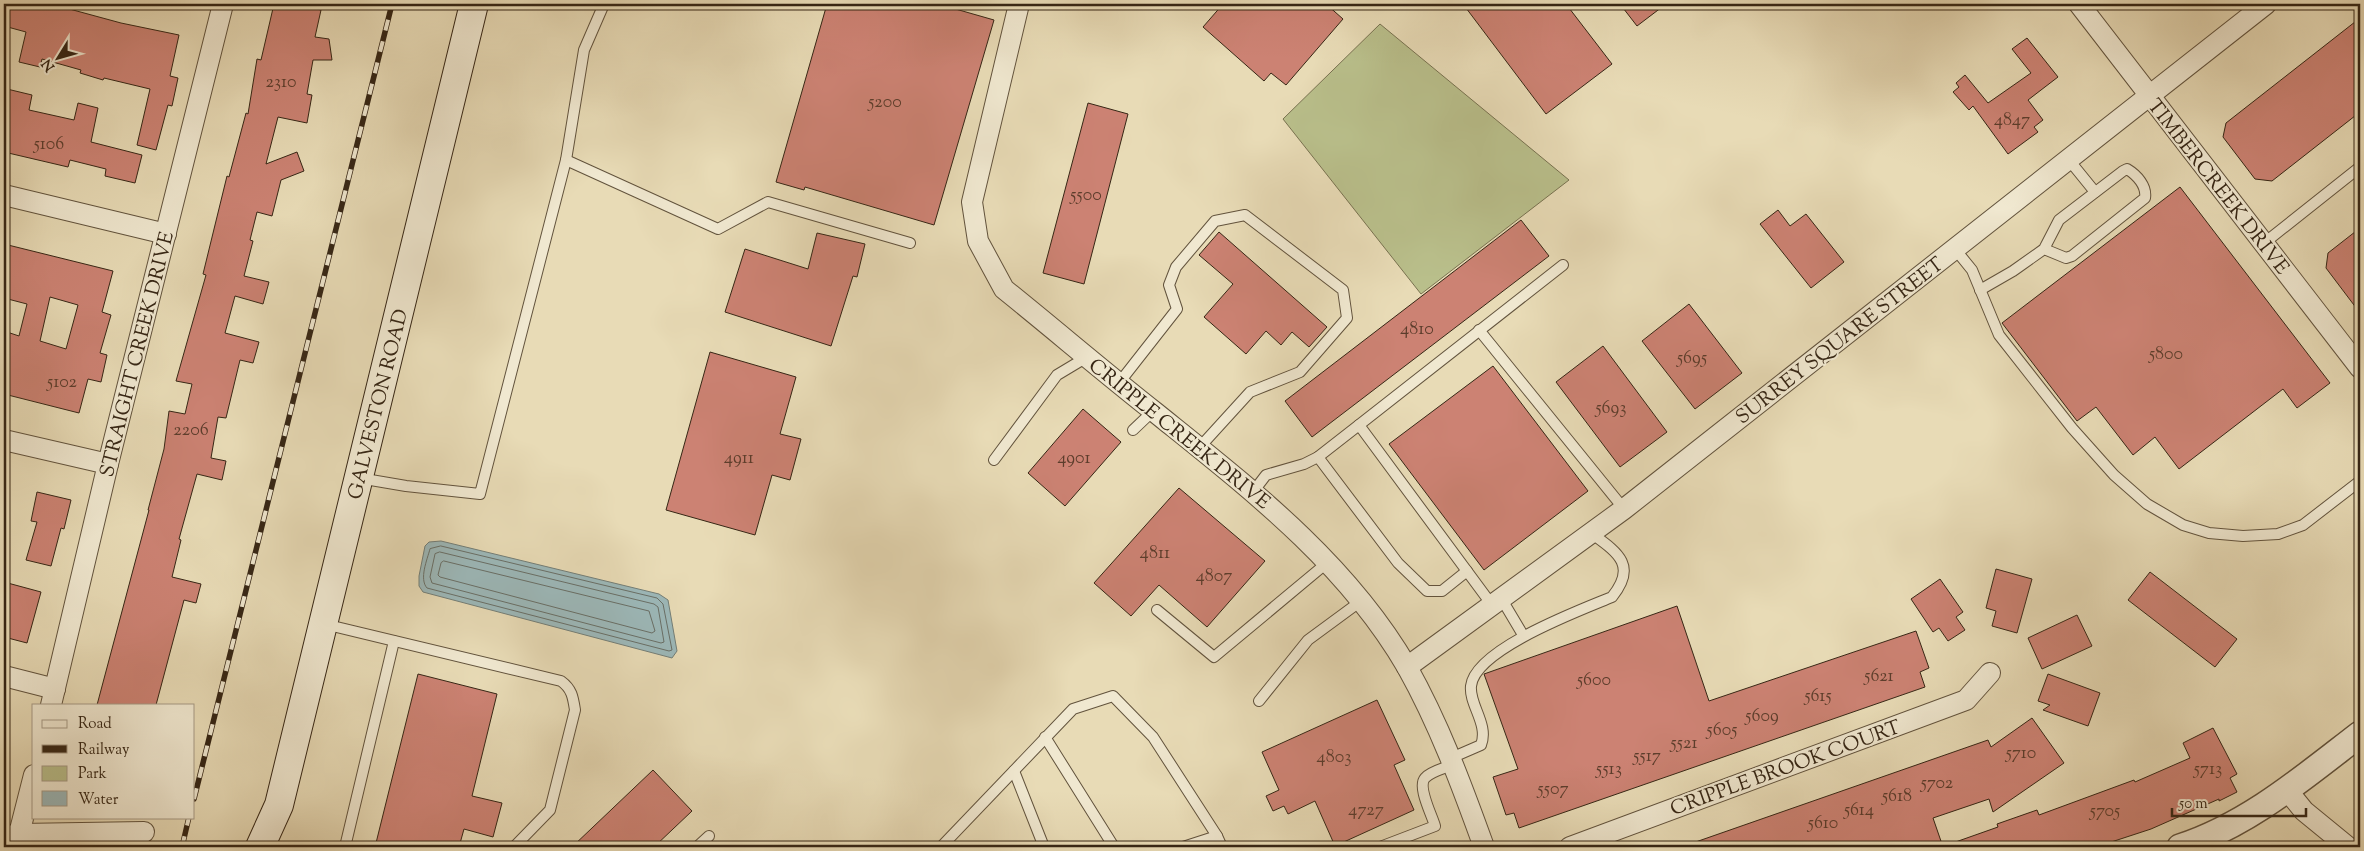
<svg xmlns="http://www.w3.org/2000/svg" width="2364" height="851" font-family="'Sorts Mill Goudy',serif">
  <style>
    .green { fill: #b9bf8b; stroke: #787250 }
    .water { fill: #9cb8b9; stroke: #737e77 }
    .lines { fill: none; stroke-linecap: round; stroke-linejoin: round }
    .shore { stroke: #696f67; stroke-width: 1 }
    .building { fill: #cc8273; stroke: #362615; fill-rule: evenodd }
    .service-casing { stroke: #62533d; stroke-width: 12 }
    .minor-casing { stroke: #62533d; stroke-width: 22 }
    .tertiary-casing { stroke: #62533d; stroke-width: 28 }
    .secondary-casing { stroke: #362615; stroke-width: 30 }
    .service { stroke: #f0e8d0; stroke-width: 10 }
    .minor { stroke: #f0e8d0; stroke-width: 20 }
    .tertiary { stroke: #f0e8d0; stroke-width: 25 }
    .secondary { stroke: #f0e8d0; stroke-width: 28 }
    .rail-casing { stroke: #362615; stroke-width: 5.5 }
    .rail { stroke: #f0e8d0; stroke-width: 4; stroke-dasharray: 11; stroke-linecap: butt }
    .labels { text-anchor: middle; stroke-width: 4; stroke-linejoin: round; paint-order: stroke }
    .number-label { font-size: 18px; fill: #5c3d2c }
    .street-label { font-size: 20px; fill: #362615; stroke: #f0e8d0 }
  </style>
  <rect width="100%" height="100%" fill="#e8dbb6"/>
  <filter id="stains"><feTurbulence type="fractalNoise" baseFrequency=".004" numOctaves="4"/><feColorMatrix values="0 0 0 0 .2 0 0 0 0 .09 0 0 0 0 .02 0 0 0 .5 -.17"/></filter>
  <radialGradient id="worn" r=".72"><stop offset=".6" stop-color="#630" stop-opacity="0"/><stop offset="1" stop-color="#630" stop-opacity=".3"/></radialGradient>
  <polygon class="green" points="1380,24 1569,180 1421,294 1283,119"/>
  <polygon class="water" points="441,541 659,594 668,600 677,651 672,658 423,592 419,586 419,576 425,546 429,542"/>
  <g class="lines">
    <g class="shore">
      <path d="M441 546 657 598 663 604 672 650 669 651 427 588C419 579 427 560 430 549Z"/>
      <polygon points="440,552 654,604 658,607 664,642 661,643 432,583 430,577 435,554"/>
      <polygon points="444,561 649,611 655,631 652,633 440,577 438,575 441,563"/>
    </g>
  </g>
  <g class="building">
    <polygon points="4,4 51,4 121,23 179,35 170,76 178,78 172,106 168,105 156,150 137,145 150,89 104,78 103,80 80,73 81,70 42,59 40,67 19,62 26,32 4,26"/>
    <polygon points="274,4 295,4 321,10 315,37 329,39 332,60 313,60 307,94 312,95 307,123 278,117 266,164 297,152 304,171 281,180 272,216 257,212 250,240 253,241 244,276 269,282 263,304 235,296 225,333 259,342 253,363 240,360 226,418 218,417 211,458 226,461 222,480 197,474 179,539 181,540 172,577 201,584 196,603 184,600 156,705 97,705 149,510 148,510 164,449 169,411 185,414 192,384 176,381 206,275 203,274 227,176 229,177 246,113 248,114 257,59 261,60"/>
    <polygon points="827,4 938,4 994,20 934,225 805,187 804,190 776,182"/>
    <polygon points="1223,4 1326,4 1343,19 1286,85 1271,73 1264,81 1203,27"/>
    <polygon points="1463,4 1566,4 1612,64 1546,114"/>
    <polygon points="1620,4 1666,4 1637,26"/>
    <polygon points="2360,18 2360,112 2272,181 2255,179 2223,137 2226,123"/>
    <polygon points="2027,38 2058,77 2028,100 2043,120 2034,127 2038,132 2008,154 1973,106 1969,110 1953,92 1959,87 1956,83 1965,75 1988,103 2031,73 2012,49"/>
    <polygon points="7,89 32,95 29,110 74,120 78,103 98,108 91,142 142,155 135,183 105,176 106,169 70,160 68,167 4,152 4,105"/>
    <polygon points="1088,103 1128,114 1084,284 1043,273"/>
    <polygon points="2180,187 2330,383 2297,408 2283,389 2179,469 2155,437 2133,455 2096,407 2077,421 2002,323"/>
    <polygon points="1778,210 1790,226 1806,214 1844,262 1811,288 1760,224"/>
    <polygon points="1521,220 1549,256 1312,437 1285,401"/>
    <polygon points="2360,228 2360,313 2326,268 2328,253"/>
    <polygon points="1219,232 1327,327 1309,347 1292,332 1281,345 1266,331 1246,354 1204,317 1233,284 1199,255"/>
    <polygon points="817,233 865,244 857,277 853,276 831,346 725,312 745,249 808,269"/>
    <path d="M4 244 113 271 102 312 111 315 100 353 107 355 101 382 88 379 79 413 4 394V331L19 336 27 304 4 298ZM50 297 78 305 66 349 40 341Z"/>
    <polygon points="1689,304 1742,373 1695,409 1642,341"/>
    <polygon points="1603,346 1667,432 1620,467 1556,382"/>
    <polygon points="710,352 796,377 780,434 801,439 790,480 772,475 755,535 666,510"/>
    <polygon points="1493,366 1588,491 1484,570 1389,444"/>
    <polygon points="1083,409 1121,442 1065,506 1028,473"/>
    <polygon points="1179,488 1265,561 1207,627 1159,585 1131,616 1094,583"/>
    <polygon points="37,492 71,500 64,529 61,528 51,566 26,560 37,522 31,521"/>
    <polygon points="1996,569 2032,579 2017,633 1992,626 1996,611 1986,608"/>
    <polygon points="2150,572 2237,639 2215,667 2128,600"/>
    <polygon points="1940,579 1963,612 1956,617 1965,630 1948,641 1939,628 1933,632 1911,599"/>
    <polygon points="4,582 41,592 27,643 4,637"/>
    <polygon points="1677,606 1709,701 1916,631 1929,668 1920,672 1925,687 1519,828 1514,813 1506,815 1493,777 1518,769 1484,674"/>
    <polygon points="2077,615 2092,646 2042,669 2028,638"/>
    <polygon points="418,674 497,694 472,796 502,803 493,837 464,829 459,847 375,847"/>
    <polygon points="2048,674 2100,693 2088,726 2043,710 2050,705 2038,701"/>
    <polygon points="1377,700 1405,760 1394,765 1414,810 1335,846 1315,801 1288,814 1284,806 1273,811 1266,796 1279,790 1262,752"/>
    <polygon points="2032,718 2064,763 1993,812 1989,799 1933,818 1943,847 1864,847 1863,842 1848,847 1688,847 1687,845 1988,740 1991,747"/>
    <polygon points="2213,728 2237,774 2230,778 2237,792 2219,801 2219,799 2151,829 2096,847 1947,847 1947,845 1998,827 1997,824 2037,810 2039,815 2134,780 2135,782 2190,758 2183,743"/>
    <polygon points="653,770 692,811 654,847 572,847"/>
  </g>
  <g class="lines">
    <defs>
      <g id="service">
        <polyline points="566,160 718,229 768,202 910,243"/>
        <polyline points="2069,160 2095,192"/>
        <polyline points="2263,244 2360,167"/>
        <polyline points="1955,249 1972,270 1999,335 2072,428 2114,475 2147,504 2183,525 2209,533 2243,536 2278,534 2303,525 2360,481"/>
        <path d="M1980 290 2013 271 2044 249 2059 220 2123 171 2127 169C2137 175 2147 186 2145 198L2072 256 2066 258 2044 249"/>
        <polyline points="1479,330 1624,509"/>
        <polyline points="1119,383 1177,309 1169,285 1176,267 1215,221 1245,215 1343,290 1347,318 1300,372 1250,392 1199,448"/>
        <polyline points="1133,430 1153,411"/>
        <polyline points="1318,457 1398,563 1427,591 1442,591 1467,571"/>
        <polyline points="994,460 1057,375 1087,357"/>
        <polyline points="359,478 406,486 480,494 566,160 584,50 604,4"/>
        <polyline points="1253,492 1266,475 1304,464 1318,457 1359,425"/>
        <polyline points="1501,598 1523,635"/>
        <polyline points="1492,605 1359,425 1563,265"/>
        <polyline points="1157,610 1214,657 1328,562"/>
        <path d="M324 624 561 681C572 689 573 697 575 710L550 810 514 847"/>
        <polyline points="1259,701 1308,640 1361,601"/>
        <polyline points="1045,737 1114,847"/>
        <path d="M1451 758 1481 745C1489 724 1469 705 1471 686 1475 649 1581 610 1612 597 1638 565 1617 552 1591 533"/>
        <polyline points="1014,771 1044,847"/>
        <polyline points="345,847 394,641"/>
        <polyline points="697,847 709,836"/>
        <polyline points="941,847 1073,709 1113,696 1153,737 1217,836"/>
        <polyline points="1183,847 1217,836 1222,847"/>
        <path d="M1380 847 1435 826C1432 815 1417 787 1425 778 1431 771 1446 768 1454 764"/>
      </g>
      <g id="minor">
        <path d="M1019 4 972 202 978 241 1004 289C1055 330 1105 373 1156 413 1249 488 1346 562 1407 667 1439 724 1462 786 1484 847"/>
        <polyline points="2079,4 2360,368"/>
        <polyline points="4,195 166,234"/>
        <polyline points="4,440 108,464"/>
        <polyline points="1407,667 1624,509 2266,4"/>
        <polyline points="4,676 55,689"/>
        <polyline points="51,705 108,464 223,4"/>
        <polyline points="2287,790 2304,811 2348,847"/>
        <polyline points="19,834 34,775"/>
        <polyline points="4,837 19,834 144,832"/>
        <polyline points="1570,847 1966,700 1990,673"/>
      </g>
      <path id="tertiary" d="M2180 847C2248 825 2304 777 2360 734"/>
      <polyline id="secondary" points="260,847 279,805 474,4"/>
    </defs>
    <use href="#service" class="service-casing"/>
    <use href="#minor" class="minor-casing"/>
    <use href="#tertiary" class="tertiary-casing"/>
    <use href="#secondary" class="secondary-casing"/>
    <use href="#service" class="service"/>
    <use href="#minor" class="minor"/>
    <use href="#tertiary" class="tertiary"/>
    <use href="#secondary" class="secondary"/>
    <defs>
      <g id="rail">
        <polyline points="194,799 392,4"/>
        <polyline points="182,847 189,817"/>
      </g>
    </defs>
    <use href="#rail" class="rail-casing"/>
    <use href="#rail" class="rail"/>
  </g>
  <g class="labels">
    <g class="number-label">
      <text x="281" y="87">2310</text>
      <text x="885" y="107">5200</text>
      <text x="2012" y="125">4847</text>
      <text x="49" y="149">5106</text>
      <text x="1086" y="200">5500</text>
      <text x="1417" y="334">4810</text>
      <text x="2166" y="359">5800</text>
      <text x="1692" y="363">5695</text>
      <text x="62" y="387">5102</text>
      <text x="1611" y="413">5693</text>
      <text x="191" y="435">2206</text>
      <text x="739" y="463">4911</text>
      <text x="1074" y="463">4901</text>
      <text x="1155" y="558">4811</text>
      <text x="1214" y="581">4807</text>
      <text x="1879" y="681">5621</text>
      <text x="1594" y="685">5600</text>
      <text x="1818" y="701">5615</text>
      <text x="1762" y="721">5609</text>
      <text x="1722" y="735">5605</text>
      <text x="1684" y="748">5521</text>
      <text x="2021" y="758">5710</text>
      <text x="1647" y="761">5517</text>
      <text x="1334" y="762">4803</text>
      <text x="1609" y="774">5513</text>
      <text x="2208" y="774">5713</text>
      <text x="1937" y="788">5702</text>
      <text x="1553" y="794">5507</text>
      <text x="1897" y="801">5618</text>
      <text x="1366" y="815">4727</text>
      <text x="1859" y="815">5614</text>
      <text x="2105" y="816">5705</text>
      <text x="1823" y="828">5610</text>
    </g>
    <g class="street-label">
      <text transform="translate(2219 186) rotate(52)" y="7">TIMBERCREEK DRIVE</text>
      <text transform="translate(1839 340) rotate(-38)" y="7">SURREY SQUARE STREET</text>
      <text transform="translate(136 354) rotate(-76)" y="7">STRAIGHT CREEK DRIVE</text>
      <text transform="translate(377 404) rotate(-76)" y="7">GALVESTON ROAD</text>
      <text transform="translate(1180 433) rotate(39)" y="7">CRIPPLE CREEK DRIVE</text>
      <text transform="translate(1785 767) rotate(-20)" y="7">CRIPPLE BROOK COURT</text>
    </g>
  </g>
  <rect width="2364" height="851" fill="none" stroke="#e8dbb6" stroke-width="20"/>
  <rect x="5" y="5" width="2354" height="841" fill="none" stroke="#362615" stroke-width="2.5"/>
  <rect x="10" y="10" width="2344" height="831" fill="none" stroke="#362615"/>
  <rect x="32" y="704" width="162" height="115" fill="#f0e8d0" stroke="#a69a85"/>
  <rect x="42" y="720" width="25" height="8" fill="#f0e8d0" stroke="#a69a85"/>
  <text x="78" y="728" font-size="15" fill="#362615">Road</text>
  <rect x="42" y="745" width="25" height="8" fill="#362615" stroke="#a69a85"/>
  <text x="78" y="754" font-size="15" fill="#362615">Railway</text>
  <rect x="42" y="766" width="25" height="15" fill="#b9bf8b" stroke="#a69a85"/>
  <text x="78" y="778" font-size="15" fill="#362615">Park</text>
  <rect x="42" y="791" width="25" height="15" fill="#9cb8b9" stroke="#a69a85"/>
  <text x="78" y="804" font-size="15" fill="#362615">Water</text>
  <g transform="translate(58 58) rotate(233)" stroke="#f0e8d0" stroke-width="4" paint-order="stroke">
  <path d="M0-4L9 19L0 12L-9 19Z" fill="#362615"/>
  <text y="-8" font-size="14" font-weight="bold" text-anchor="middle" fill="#362615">N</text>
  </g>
  <path d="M2172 808v8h134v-8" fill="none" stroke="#362615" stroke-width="2.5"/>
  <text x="2179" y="808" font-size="15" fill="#362615" stroke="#f0e8d0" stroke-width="4" paint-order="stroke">50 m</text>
  <rect width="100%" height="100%" filter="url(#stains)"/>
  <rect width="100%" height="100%" fill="url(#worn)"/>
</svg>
